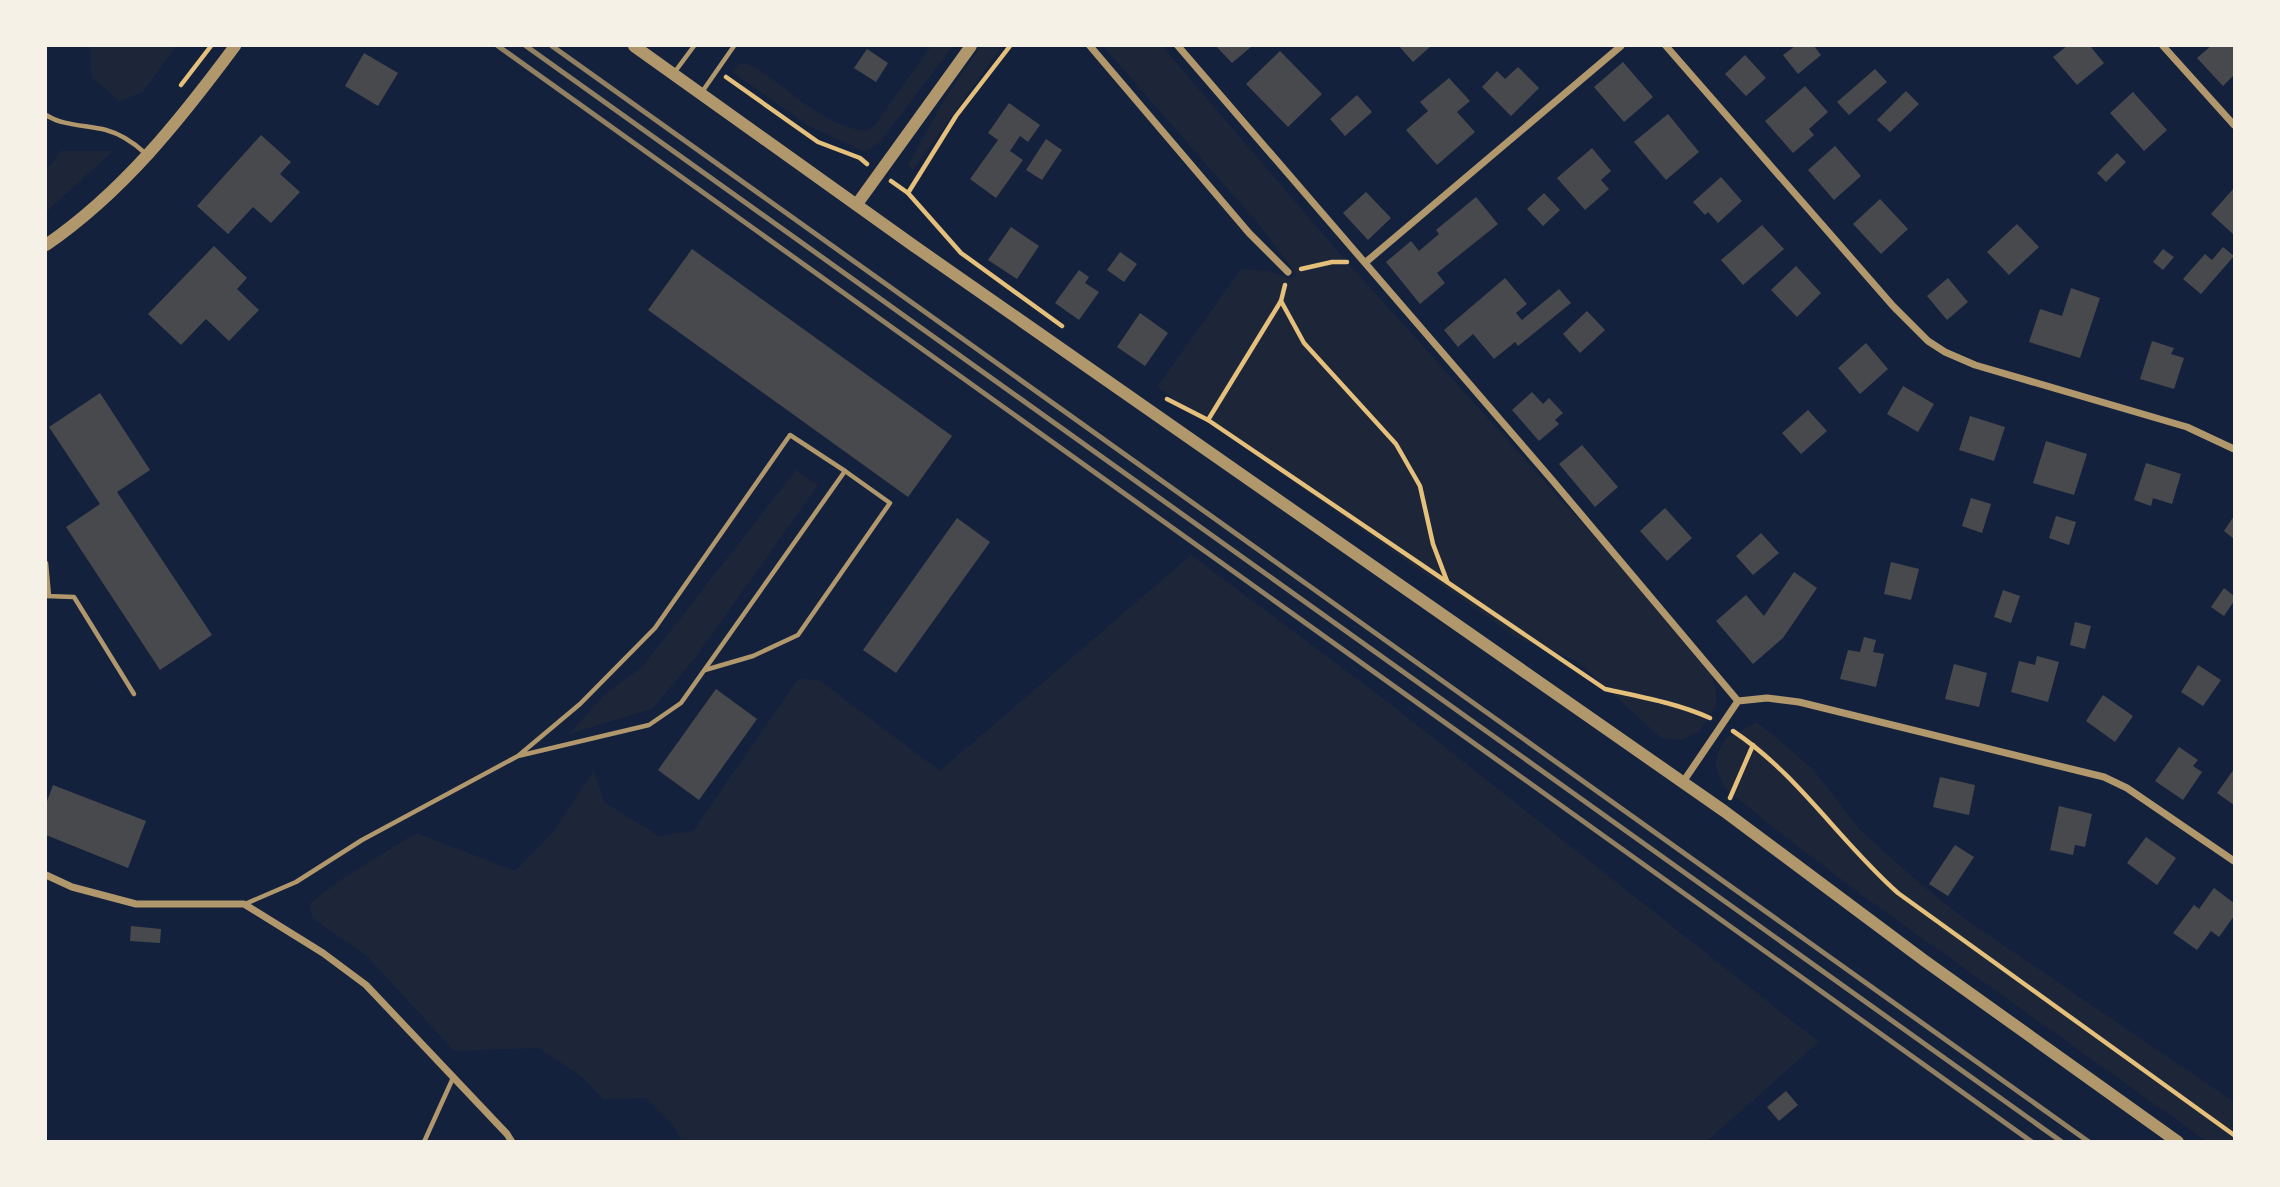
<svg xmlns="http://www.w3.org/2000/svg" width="2280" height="1187" font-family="'Public Sans',sans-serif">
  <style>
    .green { fill: #1d2539 }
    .building { fill: #48494c }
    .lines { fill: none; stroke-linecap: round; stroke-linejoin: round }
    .path { stroke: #e5c07b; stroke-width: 4.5 }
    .service { stroke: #b1986c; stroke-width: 4.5 }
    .minor { stroke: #b1986c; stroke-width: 7 }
    .tertiary { stroke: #b1986c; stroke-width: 12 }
    .rail { stroke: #918062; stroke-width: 5 }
  </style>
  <rect width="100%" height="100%" fill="#14213d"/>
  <g class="green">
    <polygon points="90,46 176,46 143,92 120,101 92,78"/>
    <path d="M931 46H953L879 143 869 150 863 151 809 126 732 72 740 64 746 63C789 84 816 125 866 131L874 126Z"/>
    <polygon points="981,46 1002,46 913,170 908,165 946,97"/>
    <polygon points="1103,46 1162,46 1341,255 1646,594 1712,675 1716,692 1716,706 1699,731 1683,740 1661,738 1577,661 1517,638 1157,387 1241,269 1270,271 1291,279 1297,275 1256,221"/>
    <polygon points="61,151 113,151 46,212 46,171"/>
    <polygon points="796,470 818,485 695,658 652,709 569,734 605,694 643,666"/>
    <polygon points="1191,555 1389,703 1819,1042 1707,1141 682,1141 674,1127 646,1098 603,1099 580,1075 538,1048 454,1051 367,956 312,918 310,903 345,877 416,833 515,871 553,832 594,770 604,802 659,836 693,831 798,679 819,680 940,771"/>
    <polygon points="1757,722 1812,768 1860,830 1923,886 1965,919 2234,1102 2234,1141 2206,1141 1866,898 1784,836 1725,788 1715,765 1718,753 1726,738"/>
  </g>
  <g class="building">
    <polygon points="1216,46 1252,46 1232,63"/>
    <polygon points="1399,46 1431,46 1413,62"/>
    <polygon points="1795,46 1814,46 1821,55 1798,74 1783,55"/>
    <polygon points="2067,46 2090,46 2104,63 2077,85 2053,57"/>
    <polygon points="2211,46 2234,46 2234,75 2223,86 2197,58"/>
    <polygon points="867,49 888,63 876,82 854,68"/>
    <polygon points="1280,51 1322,94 1288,127 1246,84"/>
    <polygon points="364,53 398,73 378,106 345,86"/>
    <polygon points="1745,55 1766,78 1746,96 1725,74"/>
    <polygon points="1623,62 1653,97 1624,122 1594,87"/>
    <polygon points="1518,67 1539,88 1511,116 1482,87 1497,71 1505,79"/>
    <polygon points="1875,69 1887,82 1849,115 1837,102"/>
    <polygon points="1449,78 1470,101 1457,112 1475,132 1437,165 1406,130 1428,111 1420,102"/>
    <polygon points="1805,86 1828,112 1809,129 1814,135 1793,153 1765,121"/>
    <polygon points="1906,91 1919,104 1890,132 1877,120"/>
    <polygon points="2133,92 2167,130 2144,151 2110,113"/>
    <polygon points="1357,95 1372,112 1345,136 1330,119"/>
    <polygon points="1009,103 1040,125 1028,142 1020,136 1010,151 1023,160 996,198 970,179 998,140 988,133"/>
    <polygon points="1668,114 1699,152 1666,180 1634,142"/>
    <polygon points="261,135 291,162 280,174 300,192 271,223 253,207 228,234 197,206"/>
    <polygon points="1046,139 1062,150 1042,180 1026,170"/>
    <polygon points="1835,146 1861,176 1834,200 1808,170"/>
    <polygon points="1592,148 1611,171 1601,180 1609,189 1585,210 1557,178"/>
    <polygon points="2117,153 2126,162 2106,182 2097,173"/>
    <polygon points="1721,177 1742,201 1718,223 1708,212 1705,215 1693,202"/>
    <polygon points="2234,188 2234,232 2233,234 2211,214"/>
    <polygon points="1366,192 1391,218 1368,240 1343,213"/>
    <polygon points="1544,193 1560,210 1543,226 1527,209"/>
    <polygon points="1476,197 1498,224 1437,273 1445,283 1420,304 1386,262 1411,241 1419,251 1439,234 1436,230"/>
    <polygon points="1880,199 1908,229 1881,254 1853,224"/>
    <polygon points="2017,224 2039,247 2009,275 1987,252"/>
    <polygon points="1762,225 1784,249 1743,285 1721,260"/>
    <polygon points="1011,227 1039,246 1017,279 988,260"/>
    <polygon points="214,246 247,278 237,289 259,310 229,341 206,319 181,345 148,314"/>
    <polygon points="2223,247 2234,256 2201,294 2183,279 2205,254 2212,260"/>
    <polygon points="692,249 952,436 908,497 648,310"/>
    <polygon points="2163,249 2174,257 2163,270 2153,262"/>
    <polygon points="1120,252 1137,264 1124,282 1107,270"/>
    <polygon points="1796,266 1821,293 1797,317 1771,290"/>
    <polygon points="1079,270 1089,277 1085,283 1099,292 1079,320 1055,303"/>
    <polygon points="1505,278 1527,304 1516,313 1522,320 1559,289 1571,303 1518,346 1515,342 1494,359 1473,334 1458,347 1444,330"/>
    <polygon points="1948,278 1968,302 1947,320 1927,296"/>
    <polygon points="2071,288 2100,298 2080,358 2029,342 2040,309 2062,316"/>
    <polygon points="1587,311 1605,330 1580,353 1563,334"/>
    <polygon points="1140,313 1168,333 1145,366 1117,347"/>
    <polygon points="2152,341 2174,348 2171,354 2184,358 2174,389 2140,379"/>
    <polygon points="1866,343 1888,369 1860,394 1838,368"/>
    <polygon points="1903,386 1934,404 1918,432 1887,414"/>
    <polygon points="1532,392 1543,404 1549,398 1563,413 1555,420 1559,424 1539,441 1512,410"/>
    <polygon points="100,393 150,470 117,492 212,635 160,670 66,527 100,504 49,427"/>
    <polygon points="1808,410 1827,431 1801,454 1782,433"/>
    <polygon points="1970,416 2005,427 1994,461 1959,450"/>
    <polygon points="2046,441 2087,454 2074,495 2033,483"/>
    <polygon points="1582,445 1618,487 1595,507 1559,464"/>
    <polygon points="2146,463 2181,474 2172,504 2153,498 2151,506 2134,500"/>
    <polygon points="1971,498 1991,504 1982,533 1962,526"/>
    <polygon points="1665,508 1692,538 1667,561 1640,531"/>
    <polygon points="2056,516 2076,522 2069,545 2049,538"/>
    <polygon points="2234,516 2234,539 2224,531"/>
    <polygon points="957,518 990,542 896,673 863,650"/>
    <polygon points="1761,533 1779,553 1753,575 1736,556"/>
    <polygon points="1891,562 1919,569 1911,600 1884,594"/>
    <polygon points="1794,572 1817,588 1783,638 1753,664 1716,621 1746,595 1764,616"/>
    <polygon points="2224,588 2234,596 2234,601 2224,616 2211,607"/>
    <polygon points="2003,590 2020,596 2011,623 1994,617"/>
    <polygon points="2075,622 2091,626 2085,649 2070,645"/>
    <polygon points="1864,637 1876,640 1873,652 1884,654 1876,687 1840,679 1848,650 1860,652"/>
    <polygon points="2037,656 2059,662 2048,702 2011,692 2019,661 2035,665"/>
    <polygon points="1954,664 1987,673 1979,707 1945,699"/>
    <polygon points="2198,665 2221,680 2203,706 2181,692"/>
    <polygon points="716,689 757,719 699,800 658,770"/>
    <polygon points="2103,695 2133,716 2115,742 2086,721"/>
    <polygon points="2179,747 2198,760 2193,766 2202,772 2183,800 2155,781"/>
    <polygon points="2234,769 2234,805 2217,793"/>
    <polygon points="1940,777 1975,785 1969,815 1933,807"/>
    <polygon points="53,785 146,821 128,868 46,835 46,804"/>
    <polygon points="2059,806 2092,814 2085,847 2075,845 2073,855 2050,850"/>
    <polygon points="2146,837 2176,858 2157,885 2127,863"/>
    <polygon points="1955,845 1974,857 1948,896 1929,884"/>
    <polygon points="2214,888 2234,903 2234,916 2219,937 2211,931 2197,950 2173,933 2194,905 2199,909"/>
    <polygon points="131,926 161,929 160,943 130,941"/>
    <polygon points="1786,1091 1798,1105 1779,1121 1767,1107"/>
  </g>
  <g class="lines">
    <g class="path">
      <polyline points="726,77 818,142 860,158 867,164"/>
      <polyline points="181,85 211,46"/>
      <polyline points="891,181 908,193 961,253 1062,326"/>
      <polyline points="908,193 956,116 1010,46"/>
      <polyline points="1301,269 1332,262 1347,262"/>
      <polyline points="1281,301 1304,343 1396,444 1420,486 1433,544 1447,581"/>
      <path d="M1167 399 1208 420 1605 689C1641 697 1677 703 1710 718"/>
      <polyline points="1208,420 1281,301 1285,285"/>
      <path d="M1733 731C1798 774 1840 842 1898 893L2234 1135"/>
      <polyline points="1730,798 1753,745"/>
    </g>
    <g class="service">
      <polyline points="674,73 694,46"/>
      <polyline points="702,92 734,46"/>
      <path d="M46 115C63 126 86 125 106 130 121 134 134 143 145 153"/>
      <polyline points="46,563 49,596"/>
      <polyline points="46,596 74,597 134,694"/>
      <polyline points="705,670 753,656 798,635 890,503 845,471"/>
      <polyline points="245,904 296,882 362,840 518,756 580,704 655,628 790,435 845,471 681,703 649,725 518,756"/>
      <polyline points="424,1142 453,1078"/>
    </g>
    <g class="minor">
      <polyline points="1090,46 1249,233 1288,272"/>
      <polyline points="1178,46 1553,481 1738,701"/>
      <polyline points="1666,46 1893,306 1928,341 1945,352 1975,365 2187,427 2234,449"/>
      <polyline points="2163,46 2234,125"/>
      <polyline points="1366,262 1621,46"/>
      <polyline points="1683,782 1738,701 1767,698 1799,702 2104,777 2127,788 2234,861"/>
      <polyline points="46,875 72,887 136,904 244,904 323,953 366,985 507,1134 512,1142"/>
    </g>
    <g class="tertiary">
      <polyline points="634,46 914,246 1724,811 1925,961 2178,1142"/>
      <polyline points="857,204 971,46"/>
      <path d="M46 245C123 192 180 120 235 46"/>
    </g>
    <g class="rail">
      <polyline points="498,46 2032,1142"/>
      <polyline points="526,46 2062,1142"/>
      <polyline points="552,46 2089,1142"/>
    </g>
  </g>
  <rect width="2280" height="1187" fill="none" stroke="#f6f1e7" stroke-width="94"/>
</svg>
